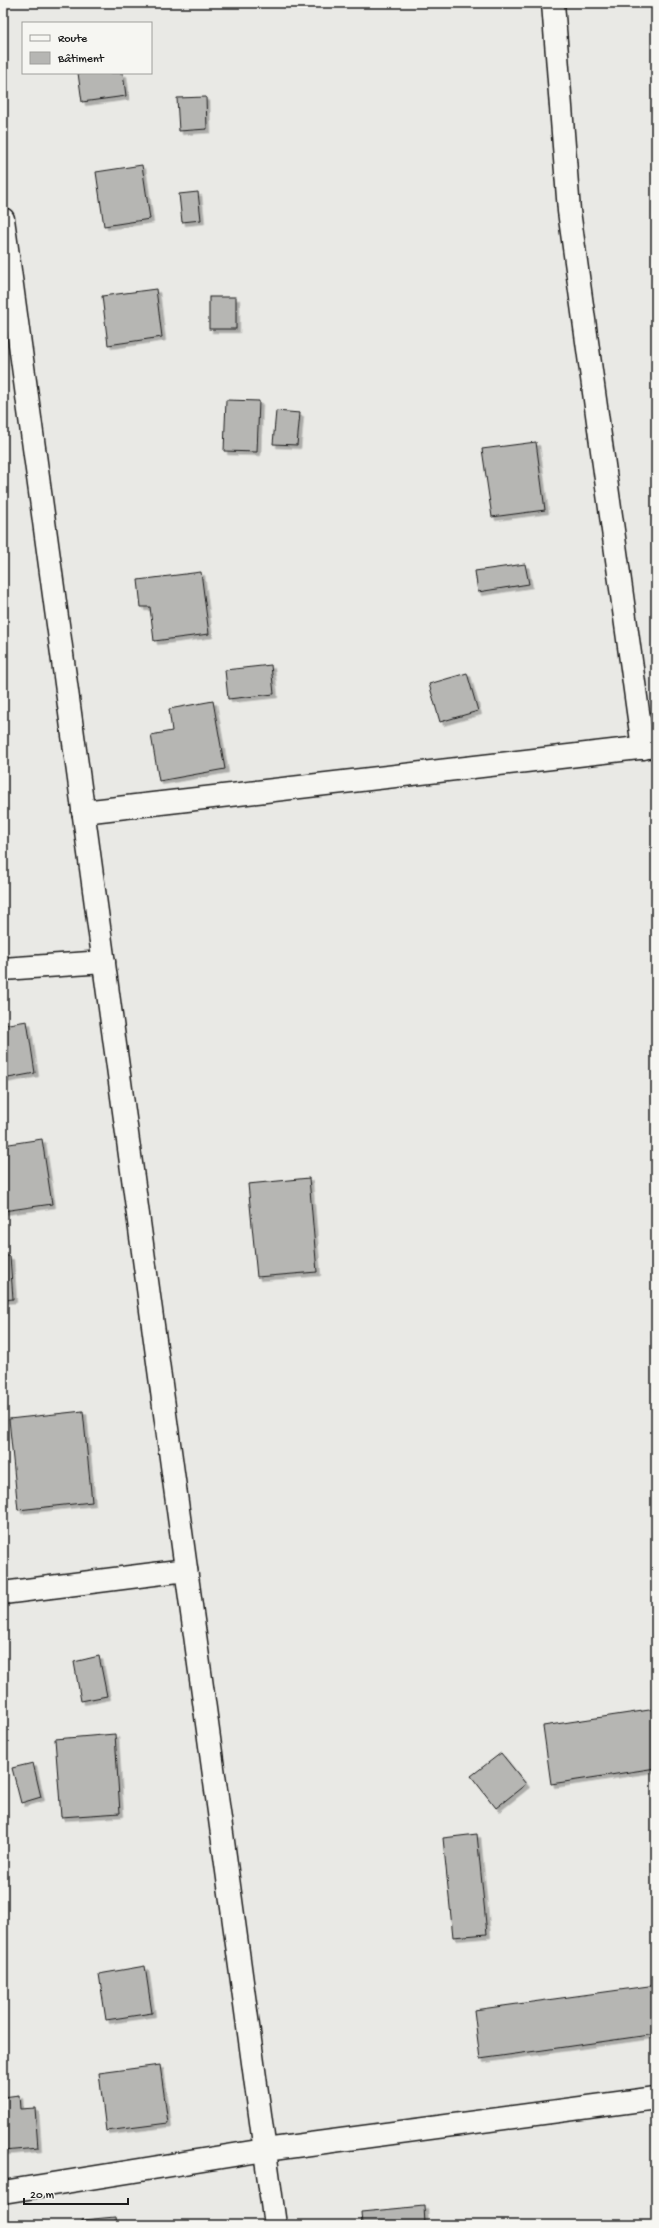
<svg xmlns="http://www.w3.org/2000/svg" width="659" height="2228" font-family="'Gochi Hand',sans-serif">
  <style>
    .building { fill: #b6b6b3; stroke: #1c1c1c; filter: url(#shadow) }
    .lines { fill: none; stroke-linecap: round; stroke-linejoin: round }
    .minor-casing { stroke: #1c1c1c; stroke-width: 25 }
    .secondary-casing { stroke: #1c1c1c; stroke-width: 25 }
    .minor { stroke: #f6f6f2; stroke-width: 22 }
    .secondary { stroke: #f6f6f2; stroke-width: 22 }
  </style>
  <defs>
    <filter id="shadow"><feDropShadow dx="3.5" dy="3.5" stdDeviation="0" flood-color="#0004"/></filter>
  </defs>
  <rect width="100%" height="100%" fill="#e9e9e5"/>
  <filter id="ink" filterUnits="userSpaceOnUse"><feTurbulence type="fractalNoise" baseFrequency=".025" numOctaves="2"/><feDisplacementMap in="SourceGraphic" scale="8" xChannelSelector="R" yChannelSelector="G"/><feConvolveMatrix kernelMatrix="1 2 1 2 8 2 1 2 1" color-interpolation-filters="sRGB"/></filter>
  <g filter="url(#ink)">
    <g class="building">
      <polygon points="654,26 656,26 656,49"/>
      <polygon points="78,73 123,73 126,96 82,102"/>
      <polygon points="206,97 207,129 179,131 177,98"/>
      <polygon points="142,165 150,219 104,226 96,172"/>
      <polygon points="198,192 201,220 182,222 179,194"/>
      <polygon points="156,289 162,337 108,345 102,296"/>
      <rect x="209" y="297" width="27" height="32"/>
      <polygon points="226,400 259,401 257,452 224,451"/>
      <polygon points="276,411 300,413 297,445 273,444"/>
      <polygon points="536,442 545,510 492,517 482,449"/>
      <polygon points="525,564 529,584 478,592 475,571"/>
      <polygon points="201,572 209,634 154,641 150,607 141,607 138,580"/>
      <polygon points="271,665 274,694 228,699 225,670"/>
      <polygon points="467,673 478,711 440,722 429,684"/>
      <polygon points="213,701 225,769 159,781 151,735 172,731 169,709"/>
      <polygon points="27,1021 35,1073 3,1079 3,1025"/>
      <polygon points="42,1139 52,1204 3,1211 3,1145"/>
      <polygon points="309,1178 317,1272 257,1277 248,1184"/>
      <polygon points="3,1256 10,1256 13,1299 3,1300"/>
      <polygon points="83,1411 92,1502 18,1510 9,1419"/>
      <polygon points="99,1656 107,1696 81,1701 74,1662"/>
      <polygon points="656,1709 656,1768 551,1784 543,1726"/>
      <polygon points="115,1734 120,1813 61,1817 55,1739"/>
      <polygon points="501,1753 526,1784 496,1808 471,1776"/>
      <polygon points="33,1763 41,1797 21,1803 12,1768"/>
      <polygon points="477,1834 487,1934 453,1937 443,1838"/>
      <polygon points="145,1966 152,2013 106,2020 99,1974"/>
      <polygon points="656,1985 656,2034 480,2059 474,2010"/>
      <polygon points="160,2065 168,2123 106,2131 99,2073"/>
      <polygon points="19,2095 20,2109 35,2108 38,2148 3,2151 3,2097"/>
      <polygon points="424,2206 425,2225 362,2225 361,2212"/>
      <polygon points="115,2217 116,2225 83,2225 82,2220"/>
    </g>
    <g class="lines">
      <defs>
        <g id="minor">
          <polyline points="553,3 569,211 643,748"/>
          <polyline points="83,812 656,746"/>
          <polyline points="3,969 104,962"/>
          <polyline points="3,1593 186,1570"/>
          <polyline points="3,2192 265,2150 656,2098"/>
        </g>
        <polyline id="secondary" points="3,219 275,2225"/>
      </defs>
      <use href="#minor" class="minor-casing"/>
      <use href="#secondary" class="secondary-casing"/>
      <use href="#minor" class="minor"/>
      <use href="#secondary" class="secondary"/>
    </g>
  </g>
  <rect width="659" height="2228" fill="none" stroke="#f6f6f2" stroke-width="16"/>
  <rect x="8" y="8" width="643" height="2212" fill="none" stroke="#1c1c1c" stroke-width="1.5" filter="url(#ink)"/>
  <rect x="22" y="22" width="130" height="52" fill="#f6f6f2" stroke="#9f9f9c"/>
  <rect x="30" y="35" width="20" height="6" fill="#f6f6f2" stroke="#9f9f9c"/>
  <text x="58" y="42" font-size="12" fill="#1c1c1c">Route</text>
  <rect x="30" y="52" width="20" height="12" fill="#b6b6b3" stroke="#9f9f9c"/>
  <text x="58" y="62" font-size="12" fill="#1c1c1c">Bâtiment</text>
  <path d="M24 2198v6h104v-6" fill="none" stroke="#1c1c1c" stroke-width="2"/>
  <text x="30" y="2198" font-size="12" fill="#1c1c1c" stroke="#f6f6f2" stroke-width="3" paint-order="stroke">20 m</text>
</svg>
